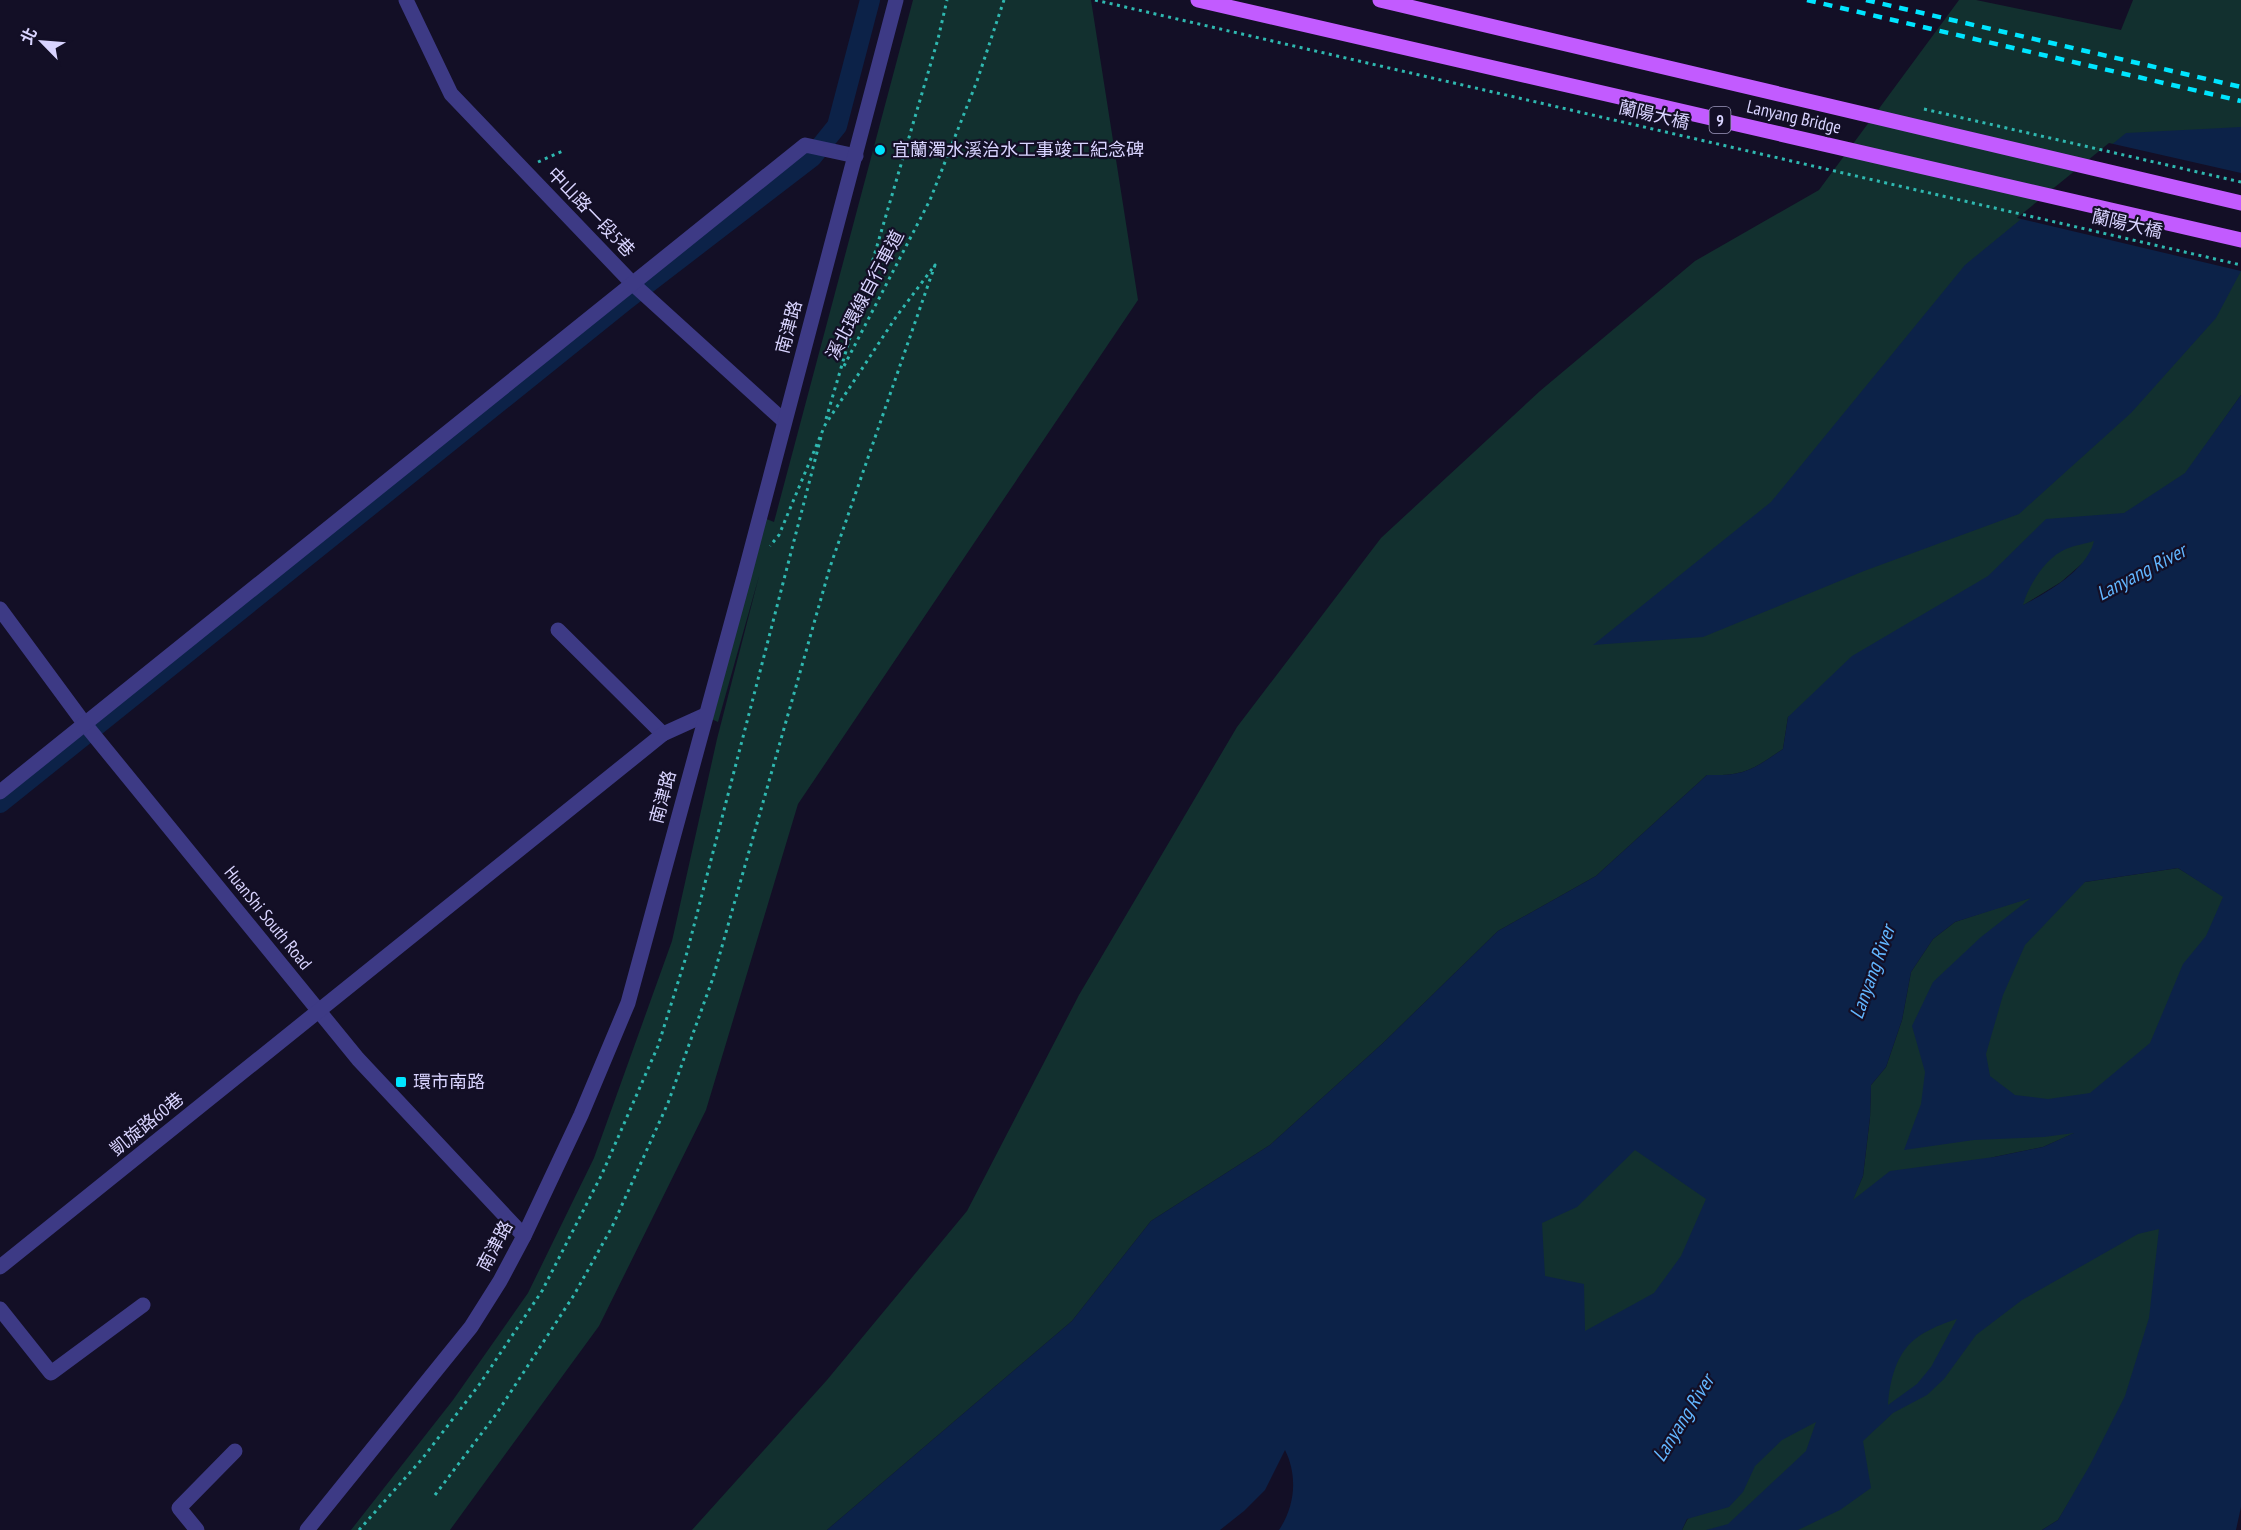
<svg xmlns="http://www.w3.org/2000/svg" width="2241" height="1530" font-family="'PT Sans Narrow','Noto Sans TC',sans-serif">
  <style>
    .green { fill: #12302f }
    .water { fill: #0c2248; fill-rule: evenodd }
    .pier { fill: #130f26 }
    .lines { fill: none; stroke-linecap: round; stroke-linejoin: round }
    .canal { stroke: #0c2248; stroke-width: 20 }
    .path { stroke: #2fb8b0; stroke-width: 3; stroke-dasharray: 3 4.5; stroke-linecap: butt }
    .minor { stroke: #3d3a85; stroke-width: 15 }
    .major { stroke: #c25bff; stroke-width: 15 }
    .rail { stroke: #00e5ff; stroke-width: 4.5; stroke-dasharray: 9 8; stroke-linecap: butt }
    .poi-dot { fill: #00e5ff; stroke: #130f26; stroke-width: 2 }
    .labels { text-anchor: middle; stroke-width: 4.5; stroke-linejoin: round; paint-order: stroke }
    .shield { fill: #130f26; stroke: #9e99be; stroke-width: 1.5 }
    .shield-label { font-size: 16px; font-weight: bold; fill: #d9d4ff }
    .street-label { font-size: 18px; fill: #d9d4ff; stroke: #130f26 }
    .poi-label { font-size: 18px; fill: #d9d4ff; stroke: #130f26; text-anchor: start }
    .water-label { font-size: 20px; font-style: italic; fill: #62b6ff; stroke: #130f26 }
  </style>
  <rect width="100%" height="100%" fill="#130f26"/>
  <g class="green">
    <polygon points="913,0 1091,0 1138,300 798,804 706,1110 599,1326 450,1530 351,1530 453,1400 528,1293 594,1158 672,941 717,739 759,576 718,722 707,717 764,518 774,522"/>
    <path d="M1959 0H1976L2121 30 2133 0H2241V395L2187 472 2061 582 2022 606 1788 717 1783 749C1752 770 1745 776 1707 775L1596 876 1498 931 1382 1044 1270 1145 1151 1221 1072 1321 827 1530H692L827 1380 967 1211 1079 995 1237 727 1381 538 1540 391 1695 261 1819 190Z"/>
    <polygon points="2178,868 2223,896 2235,931 2159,1046 2077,1132 2043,1147 1994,1157 1852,1201 1863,1176 1870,1117 1871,1085 1886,1067 1902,1020 1911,972 1933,939 1955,922 2009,904 2085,882"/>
    <polygon points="1753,991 1685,1322 1445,1346 1452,1306"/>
    <polygon points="2141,1142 2182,1319 2058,1520 2042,1530 1682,1530 1687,1520 1723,1474"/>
  </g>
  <g class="water">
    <polygon points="2241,127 2241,271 2216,318 2131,413 2019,514 1864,571 1703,637 1593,645 1771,502 1965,265 2126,133"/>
    <path d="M2241 395V1507L2236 1530H2042L2058 1520 2090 1465 2125 1396 2149 1318 2159 1229 2138 1234 2022 1300 1976 1335 1944 1379 1927 1395 1893 1413 1863 1441 1871 1488 1840 1510 1798 1530H1706L1728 1524 1806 1451 1816 1422 1782 1440 1755 1466 1743 1492 1729 1507 1687 1519 1682 1530H1279C1295 1506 1298 1476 1285 1450L1265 1490 1244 1511 1220 1530H827L1072 1321 1151 1221 1270 1145 1382 1044 1498 931 1596 876 1707 775C1745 776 1752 770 1783 749L1788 717 1852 656 1988 576 2046 519 2124 513 2185 473ZM2094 541C2087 570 2048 592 2023 605 2028 586 2046 557 2066 549 2075 545 2085 544 2094 541ZM2178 868 2223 897 2206 936 2183 964 2150 1043 2090 1093 2048 1099 2015 1095 1990 1076 1986 1054 2003 995 2025 945 2085 882ZM2031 898 1981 937 1933 982 1912 1026 1925 1072 1921 1104 1904 1150 1974 1140 2044 1137 2074 1133 2043 1147 1994 1157 1890 1171 1853 1200 1863 1176 1870 1117 1871 1085 1886 1067 1902 1020 1911 972 1933 939 1955 922ZM1635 1150 1706 1199 1681 1256 1654 1293 1585 1331 1584 1284 1545 1276 1542 1223 1577 1207ZM1957 1319 1931 1367 1917 1384 1888 1405C1889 1387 1894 1362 1907 1347 1918 1333 1941 1324 1957 1319Z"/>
  </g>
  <polygon class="pier" points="2109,143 2241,173 2241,271 2017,218"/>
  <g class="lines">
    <polyline class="canal" points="0,803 626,300 812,157 837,126 870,0"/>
    <g class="path">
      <polyline points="1095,0 2241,265"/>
      <polyline points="1924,109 2241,182"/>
      <polyline points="538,162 565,150"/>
      <polyline points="844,366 930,200 977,81 1004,0"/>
      <polyline points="826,419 938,39 947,0"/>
      <polyline points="435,1495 497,1413 574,1295 612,1227 668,1103 713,978 830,567 935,265 896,317 825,425 779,535 770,546"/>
      <polyline points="359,1530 422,1459 479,1385 542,1291 602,1174 658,1046 685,960 821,437"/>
    </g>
    <g class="minor">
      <polyline points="406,0 451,94 633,284 784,421"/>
      <polyline points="0,609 84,723 358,1059 524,1236"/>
      <polyline points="558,630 663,734"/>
      <polyline points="0,792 805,145 856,156"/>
      <polyline points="0,1267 663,734 705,715"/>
      <polyline points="0,1309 51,1373 143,1305"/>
      <polyline points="197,1530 179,1508 235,1451"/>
      <polyline points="307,1530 471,1327 500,1281 524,1236 581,1115 628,1003 744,577 896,0"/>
    </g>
    <g class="major">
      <polyline points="1198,0 2241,240"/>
      <polyline points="1380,0 2241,203"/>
    </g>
    <g class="rail">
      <polyline points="1807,0 2241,101"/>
      <polyline points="1866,0 2241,87"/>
    </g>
  </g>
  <g class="poi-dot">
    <circle cx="880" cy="150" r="6"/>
    <rect x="395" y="1076" width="12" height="12" rx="3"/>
  </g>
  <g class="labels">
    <rect class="shield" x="1709.5" y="107" width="21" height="26" rx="4.5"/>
    <g class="shield-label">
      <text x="1720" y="126">9</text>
    </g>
    <g class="street-label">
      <text transform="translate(1654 115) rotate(13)" y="6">蘭陽大橋</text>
      <text transform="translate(1794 117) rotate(13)" y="6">Lanyang Bridge</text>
      <text transform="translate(591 212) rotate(46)" y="6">中山路一段5巷</text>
      <text transform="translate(2127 224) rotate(13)" y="6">蘭陽大橋</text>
      <text transform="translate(865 295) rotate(-62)" y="6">溪北環線自行車道</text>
      <text transform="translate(789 327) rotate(-75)" y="6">南津路</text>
      <text transform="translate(663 797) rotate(-75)" y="6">南津路</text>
      <text transform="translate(268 918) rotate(51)" y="6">HuanShi South Road</text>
      <text transform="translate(147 1124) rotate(-39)" y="6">凱旋路60巷</text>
      <text transform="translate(495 1246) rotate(-62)" y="6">南津路</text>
    </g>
    <g class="poi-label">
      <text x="892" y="156">宜蘭濁水溪治水工事竣工紀念碑</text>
      <text x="413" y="1088">環市南路</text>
    </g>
    <g class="water-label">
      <text transform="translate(2141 572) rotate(-28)" y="7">Lanyang River</text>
      <text transform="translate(1872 972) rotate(-70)" y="7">Lanyang River</text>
      <text transform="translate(1683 1418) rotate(-58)" y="7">Lanyang River</text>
    </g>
  </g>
  <g transform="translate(42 42) rotate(295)" stroke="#130f26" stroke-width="4.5" paint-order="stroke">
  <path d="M0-4.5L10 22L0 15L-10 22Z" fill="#d9d4ff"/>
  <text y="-9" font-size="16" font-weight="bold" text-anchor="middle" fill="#d9d4ff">北</text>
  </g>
</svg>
